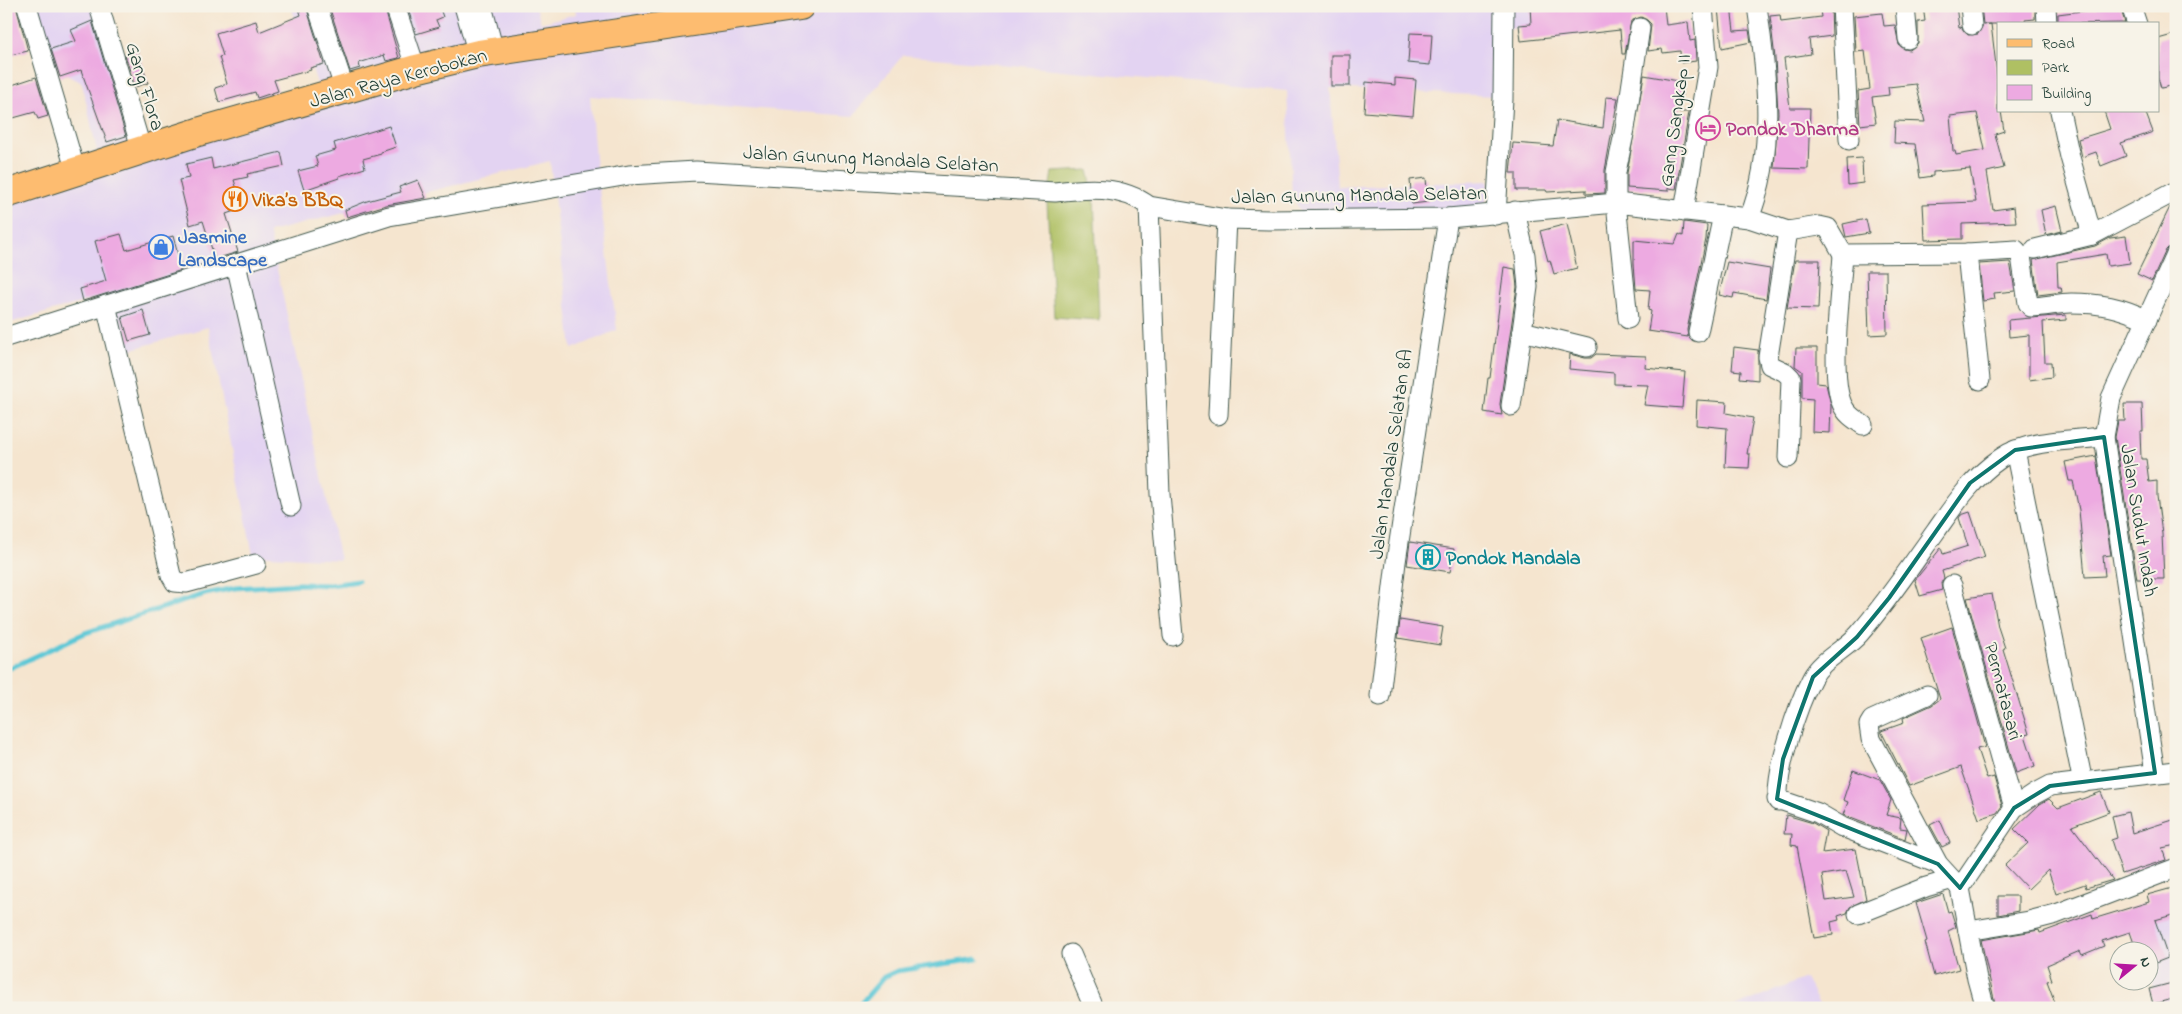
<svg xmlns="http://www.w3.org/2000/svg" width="2182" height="1014" font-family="'Indie Flower',sans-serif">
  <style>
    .built { fill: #e3d3f2 }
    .green { fill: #afc063; stroke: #677e4c }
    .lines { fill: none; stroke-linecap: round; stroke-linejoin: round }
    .stream { stroke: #5cc7d6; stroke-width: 5 }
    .building { fill: #edaae1; fill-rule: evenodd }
    .street-casing { stroke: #3f564b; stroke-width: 21 }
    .primary-casing { stroke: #3f564b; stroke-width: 30 }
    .street { stroke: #fff; stroke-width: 19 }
    .primary { stroke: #fdbc6f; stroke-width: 28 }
    .marked { fill: none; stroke: #0f766e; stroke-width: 4; stroke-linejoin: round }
    .labels { text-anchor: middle; stroke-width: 4; stroke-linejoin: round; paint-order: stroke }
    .street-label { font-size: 20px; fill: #1f3d34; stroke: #f7f3e8 }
    .hotel-label { font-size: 20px; font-weight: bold; fill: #b23c85; stroke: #f7f3e8; text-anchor: start }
    .food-label { font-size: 20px; font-weight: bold; fill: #c56008; stroke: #f7f3e8; text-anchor: start }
    .shop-label { font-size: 20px; font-weight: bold; fill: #366cbe; stroke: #f7f3e8; text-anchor: start }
    .culture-label { font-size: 20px; font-weight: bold; fill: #0d838f; stroke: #f7f3e8; text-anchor: start }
  </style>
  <rect width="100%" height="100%" fill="#f7f3e8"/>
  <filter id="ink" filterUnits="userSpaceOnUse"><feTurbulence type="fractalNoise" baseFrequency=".02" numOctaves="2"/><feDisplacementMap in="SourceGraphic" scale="10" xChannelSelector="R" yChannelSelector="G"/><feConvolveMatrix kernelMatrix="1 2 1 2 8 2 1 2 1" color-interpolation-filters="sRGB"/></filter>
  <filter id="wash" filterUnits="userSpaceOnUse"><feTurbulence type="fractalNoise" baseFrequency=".0096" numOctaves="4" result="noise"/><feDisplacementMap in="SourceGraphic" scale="20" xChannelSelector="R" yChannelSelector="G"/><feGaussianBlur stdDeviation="1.12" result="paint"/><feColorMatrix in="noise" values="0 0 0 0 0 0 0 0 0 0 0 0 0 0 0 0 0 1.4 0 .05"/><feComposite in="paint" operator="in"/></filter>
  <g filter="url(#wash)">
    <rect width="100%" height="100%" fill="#f5e5cf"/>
    <g class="built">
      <polygon points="24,6 98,6 133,141 320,92 291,6 536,6 541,23 576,14 575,6 1560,6 1560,22 1496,30 1494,96 1330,88 1338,187 1489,181 1482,226 1434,216 1307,225 1292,195 1287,91 903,55 853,116 590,96 595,158 617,330 572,349 550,161 269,232 340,560 253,555 208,327 126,351 108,295 6,324 6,180 31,170 97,151 82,83 43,60"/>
      <polygon points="2176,899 2176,1008 2158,1008 2150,974 2150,952 2135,918"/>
      <polygon points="1805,978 1821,1008 1731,1008 1759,997"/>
    </g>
    <polygon class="green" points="1088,170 1094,197 1099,320 1054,317 1047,203 1052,172"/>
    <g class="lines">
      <g class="stream">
        <polyline points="6,670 85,633 205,594 235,588 300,584 330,585 358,581"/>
        <polyline points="857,1008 884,977 897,971 977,959"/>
      </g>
    </g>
    <g id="blocks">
      <g class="building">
        <polygon points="6,6 16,6 28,51 6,56"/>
        <polygon points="298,6 306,6 324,64 310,68 311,70 274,80 278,91 257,98 255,92 219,102 215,88 227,84 219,57 223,56 216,33 256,21 259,32 301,15"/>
        <polygon points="329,6 384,6 399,58 386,61 384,55 359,63 360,68 350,71"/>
        <polygon points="407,6 439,6 443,17 436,20 439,27 416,34"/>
        <polygon points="1530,6 1664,6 1666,25 1688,22 1690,41 1695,40 1696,61 1681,63 1680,51 1663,53 1662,49 1648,51 1651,24 1647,20 1641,17 1631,21 1625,54 1622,54 1620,30 1521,41 1519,25 1531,24"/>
        <polygon points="1731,6 1734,31 1749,30 1751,42 1722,48 1718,8"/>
        <path d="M1923 6H1956L1959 28 1961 27 1968 35 1978 34 1983 25 1991 24 1998 82V111H2001L2004 131 1995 134 2004 168 1987 172 1993 210 2014 207 2016 222 1962 224V239L1925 240 1923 204 1976 202 1970 169 1933 172V176L1920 178 1915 144 1894 143 1895 121 1925 122 1916 84 1888 87 1889 95 1872 97 1876 123 1860 125 1858 91 1870 89 1865 51 1856 52 1854 16 1882 13 1884 26 1895 25 1899 45 1904 49 1910 50 1918 43V22L1925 21ZM1977 113 1985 150 1956 155 1955 151H1953L1950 116Z"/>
        <polygon points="1981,6 2003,6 2003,10 2035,6 2035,19 2025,20 2026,24 1983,24"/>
        <polygon points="2096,6 2120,6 2125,23 2058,24 2058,14 2097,9"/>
        <polygon points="1831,8 1832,36 1809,39 1811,54 1784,58 1790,108 1810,108 1808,169 1774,168 1778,113 1775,58 1770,16 1780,15 1781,22 1821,17 1820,10"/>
        <polygon points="92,21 126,136 107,142 81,70 60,77 51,49 76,41 71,30"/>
        <polygon points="1410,33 1432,34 1430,65 1408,63"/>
        <polygon points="2176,34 2176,85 2161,88 2158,78 2158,39"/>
        <polygon points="137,50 148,83 135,87 125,55"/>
        <rect x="1331" y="55" width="19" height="31"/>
        <polygon points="1644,75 1684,82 1679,112 1689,112 1676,189 1668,188 1668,191 1627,188 1627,173"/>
        <polygon points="36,77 48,116 38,119 35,112 6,120 6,87"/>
        <polygon points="1395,78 1416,80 1413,116 1364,112 1366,82 1395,85"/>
        <polygon points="1606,97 1618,98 1605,170 1605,193 1586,194 1586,190 1547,192 1546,190 1516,190 1516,173 1510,173 1513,143 1553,146 1557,120 1603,128"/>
        <polygon points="2104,111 2145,111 2153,132 2121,143 2126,156 2101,166 2096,152 2082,157 2078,139 2110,129"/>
        <polygon points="389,126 396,147 381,152 381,154 363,159 365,168 339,176 339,178 304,190 298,171 318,166 315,156 336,150 334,143"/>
        <polygon points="281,152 284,166 247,174 248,177 234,180 243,208 226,214 238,252 215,259 203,221 190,225 179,180 189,178 186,164 211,158 213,169"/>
        <polygon points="1862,158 1863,183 1848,185 1847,159"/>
        <polygon points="1426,178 1428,202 1412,204 1410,180"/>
        <polygon points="418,180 426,198 386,205 347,217 345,210 367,201 401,192 399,187"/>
        <polygon points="2176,204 2176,244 2170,246 2166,250 2152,281 2137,274 2170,207"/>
        <polygon points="2056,206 2062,231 2046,235 2041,210"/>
        <polygon points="1866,219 1869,233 1846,237 1843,224"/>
        <polygon points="1684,222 1707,225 1706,239 1687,330 1688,337 1648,331 1651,311 1648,310 1650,290 1636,289 1634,263 1634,240 1675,244 1679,234 1683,236"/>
        <polygon points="1567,224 1577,268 1554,274 1550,260 1548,261 1540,231"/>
        <polygon points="121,234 126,250 173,236 182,270 83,301 80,289 106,281 95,241"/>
        <polygon points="2126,236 2130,263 2108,266 2106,254 2057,262 2058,287 2061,287 2062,292 2038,295 2033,260 2095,246 2110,238"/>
        <polygon points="1795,260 1820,260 1818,309 1787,308"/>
        <polygon points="1727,262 1770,269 1766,299 1734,293 1733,298 1719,295"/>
        <polygon points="2010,262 2015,291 1994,293 1995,299 1983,301 1979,264"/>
        <polygon points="1504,267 1515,269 1517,287 1500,404 1502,415 1484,412 1488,378 1490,378"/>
        <polygon points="1867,271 1886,271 1887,334 1869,335"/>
        <polygon points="143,310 150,335 129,341 122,317"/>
        <polygon points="2066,315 2066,320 2043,322 2045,362 2051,362 2052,377 2029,380 2029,335 2009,337 2008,320"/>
        <polygon points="1734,347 1758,350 1758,380 1740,378 1741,371 1732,370"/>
        <polygon points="1796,348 1817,348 1817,383 1826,384 1831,405 1830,433 1812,432 1813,399 1802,398 1802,371 1795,366"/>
        <polygon points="1570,354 1585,358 1591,358 1596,354 1646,356 1645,368 1685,372 1682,408 1644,405 1648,385 1614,384 1614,373 1569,369"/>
        <polygon points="1697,400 1727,402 1726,413 1753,418 1747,454 1750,454 1749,468 1725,467 1727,428 1696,425"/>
        <polygon points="2124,404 2142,404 2143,431 2140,431 2141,459 2146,459 2149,482 2157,481 2157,496 2162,534 2164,579 2137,579 2115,437 2118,421 2125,421"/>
        <polygon points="2096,456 2111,555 2103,556 2105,576 2085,577 2079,510 2073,481 2069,481 2065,462"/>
        <polygon points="1970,512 1985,557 1942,571 1944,578 1941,583 1942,590 1920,596 1915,580 1941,548 1943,554 1968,546 1959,518 1961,515"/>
        <polygon points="1410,542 1454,549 1450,572 1407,565"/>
        <polygon points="1992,594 1998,627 2005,648 2003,649 2029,734 2025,735 2035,766 2016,773 1967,598"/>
        <polygon points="1400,620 1443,627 1440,645 1398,638"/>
        <polygon points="1952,627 1985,747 1977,749 1987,779 1994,777 2002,806 1997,813 1979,819 1961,767 1909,786 1881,731 1904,723 1903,718 1932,705 1940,699 1921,638"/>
        <polygon points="1853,770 1880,780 1891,800 1886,815 1901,818 1900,828 1907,829 1905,839 1843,815 1848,802 1843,800"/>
        <polygon points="2101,792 2109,812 2072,826 2113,880 2086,888 2085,884 2056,894 2048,870 2028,889 2005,865 2028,843 2014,829 2040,804 2049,799 2058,808"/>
        <polygon points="2128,812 2132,833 2176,819 2176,845 2162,848 2166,860 2122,874 2111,840 2117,838 2112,816"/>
        <path d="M1786 815 1813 823 1826 831 1822 853 1856 849 1866 899 1850 907 1847 913 1838 916 1839 920 1831 922 1833 935 1814 938 1797 846 1791 845 1792 834H1784ZM1846 871 1854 897 1826 901 1822 875Z"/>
        <polygon points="1940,820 1950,843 1942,847 1930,825"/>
        <polygon points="2176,887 2176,914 2155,920 2168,958 2150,965 2150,952 2137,952 2130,932 2102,941 2104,946 2082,955 2080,951 2047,965 2052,980 2047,981 2057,1008 1996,1008 1981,940 2039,930 2040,933 2092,914 2093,919 2149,902 2147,895"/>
        <polygon points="1943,894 1948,912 1951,911 1956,927 1948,931 1959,969 1934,976 1925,942 1927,941 1916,903"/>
        <polygon points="1998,896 2018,896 2018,911 1998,915"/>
        <polygon points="2176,982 2176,998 2153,1004 2149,989"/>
      </g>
    </g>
  </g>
  <g filter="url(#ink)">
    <use href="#blocks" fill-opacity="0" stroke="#3f564b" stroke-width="1"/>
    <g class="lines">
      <defs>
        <g id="street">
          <polyline points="27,6 76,172"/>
          <polyline points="99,6 142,151"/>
          <polyline points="317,6 345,90"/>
          <polyline points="395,6 416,69"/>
          <polyline points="464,6 478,54"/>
          <polyline points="482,6 494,51"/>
          <polyline points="1842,6 1849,140"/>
          <polyline points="1905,6 1908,39"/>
          <polyline points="1970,6 1972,25"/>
          <polyline points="2046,6 2047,24"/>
          <polyline points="2131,6 2137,24"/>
          <polyline points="2060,111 2070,157 2092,235"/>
          <polyline points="1149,206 1160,494 1173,636"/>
          <polyline points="1515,211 1525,255 1528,287 1522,331 1587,347"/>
          <polyline points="1684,211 1708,67 1703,6"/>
          <polyline points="1496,215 1503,99 1504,6"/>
          <path d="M1749 218C1776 153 1767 74 1757 6"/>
          <polyline points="1788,231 1768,357 1770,365 1785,372 1791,378 1788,458"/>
          <polyline points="2035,249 2092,235 2176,191"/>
          <polyline points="1967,253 1980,380"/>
          <path d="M1843 254C1841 290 1829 374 1842 404 1846 414 1854 419 1863 425"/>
          <polyline points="236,264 291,506"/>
          <polyline points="106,305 171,575 175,582 186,583 256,564"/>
          <polyline points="1628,319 1616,203 1616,172 1625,129 1640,28"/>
          <polyline points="1698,332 1723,215"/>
          <path d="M6 337 389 216 629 175 696 171 1055 192C1087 188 1121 185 1149 206L1227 219 1269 220 1448 218 1616 203 1749 218 1788 231 1819 226 1828 228 1843 254 1967 253 2016 250 2021 256 2028 303 2031 307C2045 307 2058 303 2071 303 2099 303 2121 307 2147 320"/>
          <polyline points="1511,406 1522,331"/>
          <polyline points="1218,415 1227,219"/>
          <polyline points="2015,450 2083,783"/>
          <polyline points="1952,585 2014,808"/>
          <polyline points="1927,695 1872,720 1869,725 1871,739 1938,864 1960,888"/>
          <polyline points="1380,696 1396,562 1448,218"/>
          <polyline points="2155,773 2104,437 2111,398 2176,255"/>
          <polyline points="1777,799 1818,813 1842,827 1938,864"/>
          <path d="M1778 801C1776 770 1797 706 1812 678 1822 659 1845 650 1859 634 1887 602 1911 566 1936 531 1955 504 1973 477 2001 458 2027 440 2073 440 2104 437"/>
          <polyline points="1858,914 1926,887 1950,880"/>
          <polyline points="1968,931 2029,921 2056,914 2176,868"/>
          <polyline points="1071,954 1094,1008"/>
          <polyline points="1985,1008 1977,979 1960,888 2014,808 2035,794 2050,786 2176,771"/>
        </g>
        <polyline id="primary" points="6,194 198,132 416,69 478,54 800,6"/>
      </defs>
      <use href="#street" class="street-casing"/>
      <use href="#primary" class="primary-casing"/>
      <use href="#street" class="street"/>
      <use href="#primary" class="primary"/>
    </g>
  </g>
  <path class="marked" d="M2104 437 2155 773 2050 786 2014 808 1960 888 1938 864 1777 799 1783 759 1813 677 1857 637 1889 598 1970 483 2015 450Z"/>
  <defs>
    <symbol id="hotel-ring" viewBox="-11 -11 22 22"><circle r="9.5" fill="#f7f3e8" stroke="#d1479c" stroke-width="1.5"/><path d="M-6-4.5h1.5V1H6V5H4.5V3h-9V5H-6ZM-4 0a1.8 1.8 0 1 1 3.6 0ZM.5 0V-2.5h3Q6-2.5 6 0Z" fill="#d1479c"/></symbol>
    <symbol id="restaurant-ring" viewBox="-11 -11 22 22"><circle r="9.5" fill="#f7f3e8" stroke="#e8710a" stroke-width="1.5"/><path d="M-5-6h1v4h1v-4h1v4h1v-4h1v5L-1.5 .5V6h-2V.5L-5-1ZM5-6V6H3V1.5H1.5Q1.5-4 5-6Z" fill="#e8710a"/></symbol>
    <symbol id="shop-ring" viewBox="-11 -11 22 22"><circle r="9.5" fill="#f7f3e8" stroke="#3f7fe0" stroke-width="1.5"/><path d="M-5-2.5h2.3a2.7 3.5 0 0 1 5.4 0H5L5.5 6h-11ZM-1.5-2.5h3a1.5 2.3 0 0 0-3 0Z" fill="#3f7fe0"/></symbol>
    <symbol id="building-ring" viewBox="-11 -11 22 22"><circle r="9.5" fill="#f7f3e8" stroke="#0f9aa8" stroke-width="1.5"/><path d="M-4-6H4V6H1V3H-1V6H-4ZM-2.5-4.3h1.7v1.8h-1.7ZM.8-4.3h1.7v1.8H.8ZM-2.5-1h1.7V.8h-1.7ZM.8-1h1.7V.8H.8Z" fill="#0f9aa8"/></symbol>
  </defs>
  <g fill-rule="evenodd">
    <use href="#hotel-ring" x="1694" y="114" width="28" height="28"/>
    <use href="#restaurant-ring" x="221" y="185" width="28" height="28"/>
    <use href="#shop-ring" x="147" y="233" width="28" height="28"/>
    <use href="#building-ring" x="1414" y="543" width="28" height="28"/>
  </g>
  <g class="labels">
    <g class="street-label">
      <text transform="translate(398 77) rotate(-15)" y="7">Jalan Raya Kerobokan</text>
      <text transform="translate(146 86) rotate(73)" y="7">Gang Flora</text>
      <text transform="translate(1674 120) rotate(-82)" y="7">Gang Sangkap II</text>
      <text transform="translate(871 158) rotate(3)" y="7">Jalan Gunung Mandala Selatan</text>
      <text transform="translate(1359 194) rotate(-1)" y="7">Jalan Gunung Mandala Selatan</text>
      <text transform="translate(1390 454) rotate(-82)" y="7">Jalan Mandala Selatan 8A</text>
      <text transform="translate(2140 520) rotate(81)" y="7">Jalan Sudut Indah</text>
      <text transform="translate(2004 691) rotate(75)" y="7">Permatasari</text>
    </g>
    <g class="hotel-label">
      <text x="1726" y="135">Pondok Dharma</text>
    </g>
    <g class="food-label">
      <text x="252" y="206">Vika’s BBQ</text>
    </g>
    <g class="shop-label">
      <text x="178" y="243">Jasmine<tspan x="178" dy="23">Landscape</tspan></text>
    </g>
    <g class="culture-label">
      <text x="1446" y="564">Pondok Mandala</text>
    </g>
  </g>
  <rect width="2182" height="1014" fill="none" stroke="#f7f3e8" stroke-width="25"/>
  <rect x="1997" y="22" width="162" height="90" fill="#f7f3e8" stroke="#a1aaa0"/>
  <rect x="2007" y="39" width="25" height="8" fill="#fdbc6f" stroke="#a1aaa0"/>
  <text x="2042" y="48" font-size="15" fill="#1f3d34">Road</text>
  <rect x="2007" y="60" width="25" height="15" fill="#afc063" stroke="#a1aaa0"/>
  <text x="2042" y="72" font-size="15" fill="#1f3d34">Park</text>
  <rect x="2007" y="85" width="25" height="15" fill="#edaae1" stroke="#a1aaa0"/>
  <text x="2042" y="98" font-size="15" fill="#1f3d34">Building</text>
  <g transform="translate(2134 966) rotate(72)"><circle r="24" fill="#f7f3e8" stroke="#a1aaa0"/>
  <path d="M0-4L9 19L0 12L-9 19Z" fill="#b5179e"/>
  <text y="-8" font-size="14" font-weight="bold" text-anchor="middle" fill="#1f3d34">N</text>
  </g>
</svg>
